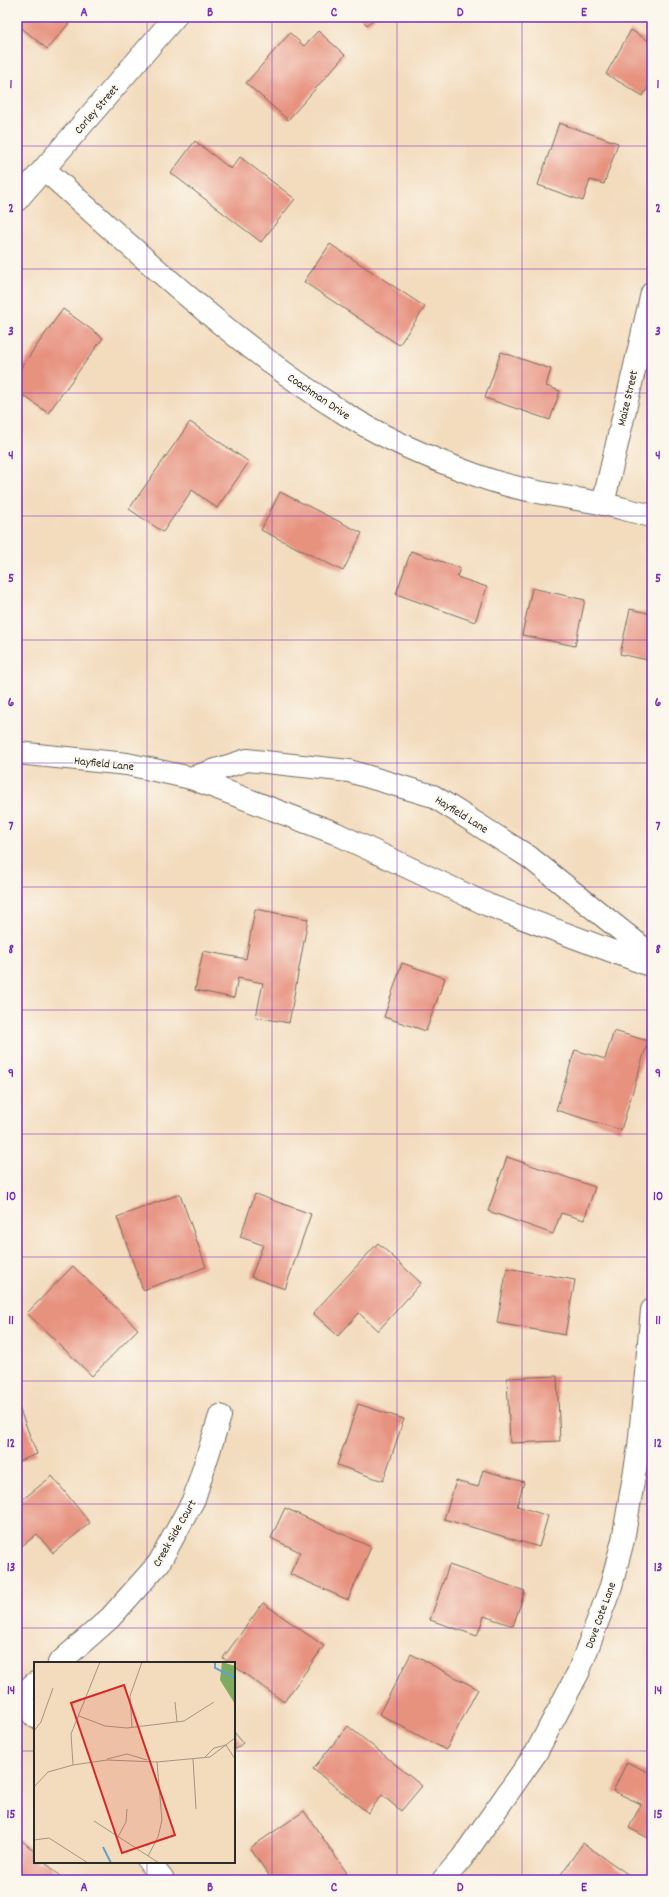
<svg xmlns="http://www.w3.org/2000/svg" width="669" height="1897" font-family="Dekko,sans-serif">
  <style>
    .building { fill: #e7917f }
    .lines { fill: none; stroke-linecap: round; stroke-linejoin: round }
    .street-casing { stroke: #71695e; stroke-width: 24 }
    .street { stroke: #fff; stroke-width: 22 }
    .grid { fill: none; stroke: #7b2cbf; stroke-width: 1; stroke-opacity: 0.55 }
    .labels { text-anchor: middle; stroke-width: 3.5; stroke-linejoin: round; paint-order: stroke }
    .street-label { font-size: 12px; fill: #2b2b2b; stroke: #fbf7ec }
    .inset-river { fill: none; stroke: #5aa5d2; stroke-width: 2 }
    .inset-road { fill: none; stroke: #a39583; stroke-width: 1 }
    .view { fill: #d62828; fill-opacity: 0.15; stroke: #d62828; stroke-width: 2 }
    .inset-edge { fill: none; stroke: #2b2b2b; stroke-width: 2 }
    .neatline { fill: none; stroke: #7b2cbf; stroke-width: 1.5 }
    .grid-label { font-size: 13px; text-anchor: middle; font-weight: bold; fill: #7b2cbf }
  </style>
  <rect width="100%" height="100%" fill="#fbf7ec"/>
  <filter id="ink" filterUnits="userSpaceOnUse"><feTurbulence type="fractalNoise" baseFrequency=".025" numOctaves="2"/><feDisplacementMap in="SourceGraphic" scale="8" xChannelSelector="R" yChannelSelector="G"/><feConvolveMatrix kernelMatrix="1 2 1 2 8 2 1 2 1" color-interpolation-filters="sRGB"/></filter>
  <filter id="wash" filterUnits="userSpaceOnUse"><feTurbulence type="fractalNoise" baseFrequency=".012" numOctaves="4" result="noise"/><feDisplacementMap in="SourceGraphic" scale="16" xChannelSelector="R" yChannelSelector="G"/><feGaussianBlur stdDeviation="0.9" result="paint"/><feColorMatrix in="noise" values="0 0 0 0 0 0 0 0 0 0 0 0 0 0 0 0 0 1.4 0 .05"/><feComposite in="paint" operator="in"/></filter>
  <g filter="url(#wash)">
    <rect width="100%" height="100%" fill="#f3dbbd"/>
    <g id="blocks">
      <g class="building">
        <polygon points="17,17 67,17 71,21 47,49 17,24"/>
        <polygon points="359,17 376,17 367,25"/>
        <polygon points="631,30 652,43 652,81 643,96 606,74"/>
        <polygon points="318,31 345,55 288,120 246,83 290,33 304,46"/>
        <polygon points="559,123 618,143 604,184 590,180 583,201 538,185"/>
        <polygon points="195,141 231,169 240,157 295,199 261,242 171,173"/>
        <polygon points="330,244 425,307 399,345 304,282"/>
        <polygon points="63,309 103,338 48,413 17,391 17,373"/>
        <polygon points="501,352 551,369 546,386 560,391 550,420 485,398"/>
        <polygon points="190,422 249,462 217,508 192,490 163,532 129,509"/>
        <polygon points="280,492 362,533 343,571 261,530"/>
        <polygon points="411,551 460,568 457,577 487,587 475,622 396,594"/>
        <polygon points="532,588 585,600 575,646 522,635"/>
        <polygon points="630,609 652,614 652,661 620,654"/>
        <polygon points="255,909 308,919 289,1023 256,1017 263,983 238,978 234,998 195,990 203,951 246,959"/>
        <polygon points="402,963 445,978 426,1031 384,1017"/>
        <polygon points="614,1031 648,1041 621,1130 556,1110 575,1050 605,1059"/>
        <polygon points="507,1157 595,1187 584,1220 561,1213 553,1234 488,1211"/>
        <polygon points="180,1194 206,1267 143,1290 117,1217"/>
        <polygon points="255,1194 311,1214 285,1289 251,1277 263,1245 240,1237"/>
        <polygon points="378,1243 421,1283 378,1331 359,1313 338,1336 313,1313"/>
        <polygon points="73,1266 138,1329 92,1376 27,1313"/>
        <polygon points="507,1268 575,1280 565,1335 497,1323"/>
        <polygon points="557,1376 560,1441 510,1443 507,1378"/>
        <polygon points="358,1404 404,1419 383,1481 337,1465"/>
        <polygon points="18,1405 37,1454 17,1462 17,1406"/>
        <polygon points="483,1470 524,1482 517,1506 548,1516 539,1547 444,1519 456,1481 478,1487"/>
        <polygon points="52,1476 90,1523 53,1553 37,1534 17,1550 17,1504"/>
        <polygon points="285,1508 371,1547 348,1600 290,1574 300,1552 271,1538"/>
        <polygon points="449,1565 525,1591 513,1626 484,1616 477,1636 430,1620"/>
        <polygon points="263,1603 324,1646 284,1702 234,1666 234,1663 230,1663 223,1658"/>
        <polygon points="411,1654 478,1689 446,1750 379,1714"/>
        <polygon points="348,1726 422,1786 401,1811 382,1795 368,1813 313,1769"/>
        <polygon points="234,1732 243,1743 234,1750"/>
        <polygon points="627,1762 652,1774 652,1840 629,1828 641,1804 613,1791"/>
        <polygon points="304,1811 347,1873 337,1880 272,1880 250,1848"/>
        <polygon points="20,1839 35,1852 35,1862 45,1862 62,1878 61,1880 17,1880 17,1842"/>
        <polygon points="583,1843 636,1880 557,1880"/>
      </g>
    </g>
  </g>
  <g filter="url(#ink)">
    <use href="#blocks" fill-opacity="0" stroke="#71695e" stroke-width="1"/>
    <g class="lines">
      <defs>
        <g id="street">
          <path d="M44 169C141 255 237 347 347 415 389 441 439 462 484 478 521 491 561 496 600 503 617 507 635 512 652 516"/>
          <polyline points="17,200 175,17"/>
          <polyline points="603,504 652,293"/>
          <polyline points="17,753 127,764 191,778 335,833 488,905 652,966"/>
          <polyline points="191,778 247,760 349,771 433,796 529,857 652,955"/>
          <polyline points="59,1663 110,1618 159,1563 194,1499 220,1416"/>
          <polyline points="17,1695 35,1717"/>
          <polyline points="19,1697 35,1683"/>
          <polyline points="149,1862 163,1880"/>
          <polyline points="443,1880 462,1858 536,1753 578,1673 611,1586 623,1540 639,1447 652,1310"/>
        </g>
      </defs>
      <use href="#street" class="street-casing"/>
      <use href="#street" class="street"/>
    </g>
  </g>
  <path class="grid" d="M147 17V1663M272 17V1880M397 17V1880M522 17V1880M17 146H652M17 269H652M17 393H652M17 516H652M17 640H652M17 763H652M17 887H652M17 1010H652M17 1134H652M17 1257H652M17 1381H652M17 1504H652M17 1628H652M17 1751H35M234 1751H652M147 1862V1880"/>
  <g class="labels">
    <g class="street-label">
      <text transform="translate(96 109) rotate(-49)" y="4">Corley Street</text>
      <text transform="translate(319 396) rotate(34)" y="4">Coachman Drive</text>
      <text transform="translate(627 398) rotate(-77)" y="4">Maize Street</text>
      <text transform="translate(104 763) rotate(6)" y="4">Hayfield Lane</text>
      <text transform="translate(462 814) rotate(32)" y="4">Hayfield Lane</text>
      <text transform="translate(174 1533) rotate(-60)" y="4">Creek Side Court</text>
      <text transform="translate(600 1615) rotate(-70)" y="4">Dove Cote Lane</text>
    </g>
  </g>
  <g transform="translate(34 1662)">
    <rect width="201" height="201" fill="#f3dbbd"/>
    <path d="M188 0 201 4V42L186 18Z" fill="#7eaa61"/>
    <path class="inset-river" d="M181 0V6L201 16M69 185 77 201"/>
    <path class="inset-road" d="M141 40 143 60M45 54 71 64 93 66 150 59 180 40M98 65 96 34 108 0M0 69 7 60 19 26M192 83 201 97M171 95 180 86 192 83M73 97 93 92 113 98M159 97 162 147M39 103 73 98 123 100 176 95 201 76M0 125 14 110 39 103 37 72 66 0M60 159 125 201M84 175 92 160 93 147M0 178 15 176 54 201M114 194 124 175 128 158 123 100"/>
    <path class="view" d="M90 23 141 173 88 191 37 41Z"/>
    <rect width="201" height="201" class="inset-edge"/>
  </g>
  <rect width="669" height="1897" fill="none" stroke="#fbf7ec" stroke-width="44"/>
  <rect x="22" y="22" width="625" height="1853" class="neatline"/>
  <g class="grid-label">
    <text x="84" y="16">A</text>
    <text x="210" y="16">B</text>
    <text x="334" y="16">C</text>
    <text x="460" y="16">D</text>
    <text x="584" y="16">E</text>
    <text x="11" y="88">1</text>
    <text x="658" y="88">1</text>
    <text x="11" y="212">2</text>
    <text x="658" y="212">2</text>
    <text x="11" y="335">3</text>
    <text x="658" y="335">3</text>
    <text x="11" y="459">4</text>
    <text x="658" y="459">4</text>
    <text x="11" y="582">5</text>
    <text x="658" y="582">5</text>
    <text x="11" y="706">6</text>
    <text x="658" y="706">6</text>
    <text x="11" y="830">7</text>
    <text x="658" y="830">7</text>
    <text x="11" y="953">8</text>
    <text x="658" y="953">8</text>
    <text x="11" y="1077">9</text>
    <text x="658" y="1077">9</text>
    <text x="11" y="1200">10</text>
    <text x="658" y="1200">10</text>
    <text x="11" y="1324">11</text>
    <text x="658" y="1324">11</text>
    <text x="11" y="1447">12</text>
    <text x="658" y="1447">12</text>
    <text x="11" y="1571">13</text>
    <text x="658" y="1571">13</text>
    <text x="11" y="1694">14</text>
    <text x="658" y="1694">14</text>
    <text x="11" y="1818">15</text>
    <text x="658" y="1818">15</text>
    <text x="84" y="1891">A</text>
    <text x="210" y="1891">B</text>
    <text x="334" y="1891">C</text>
    <text x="460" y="1891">D</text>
    <text x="584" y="1891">E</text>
  </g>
</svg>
